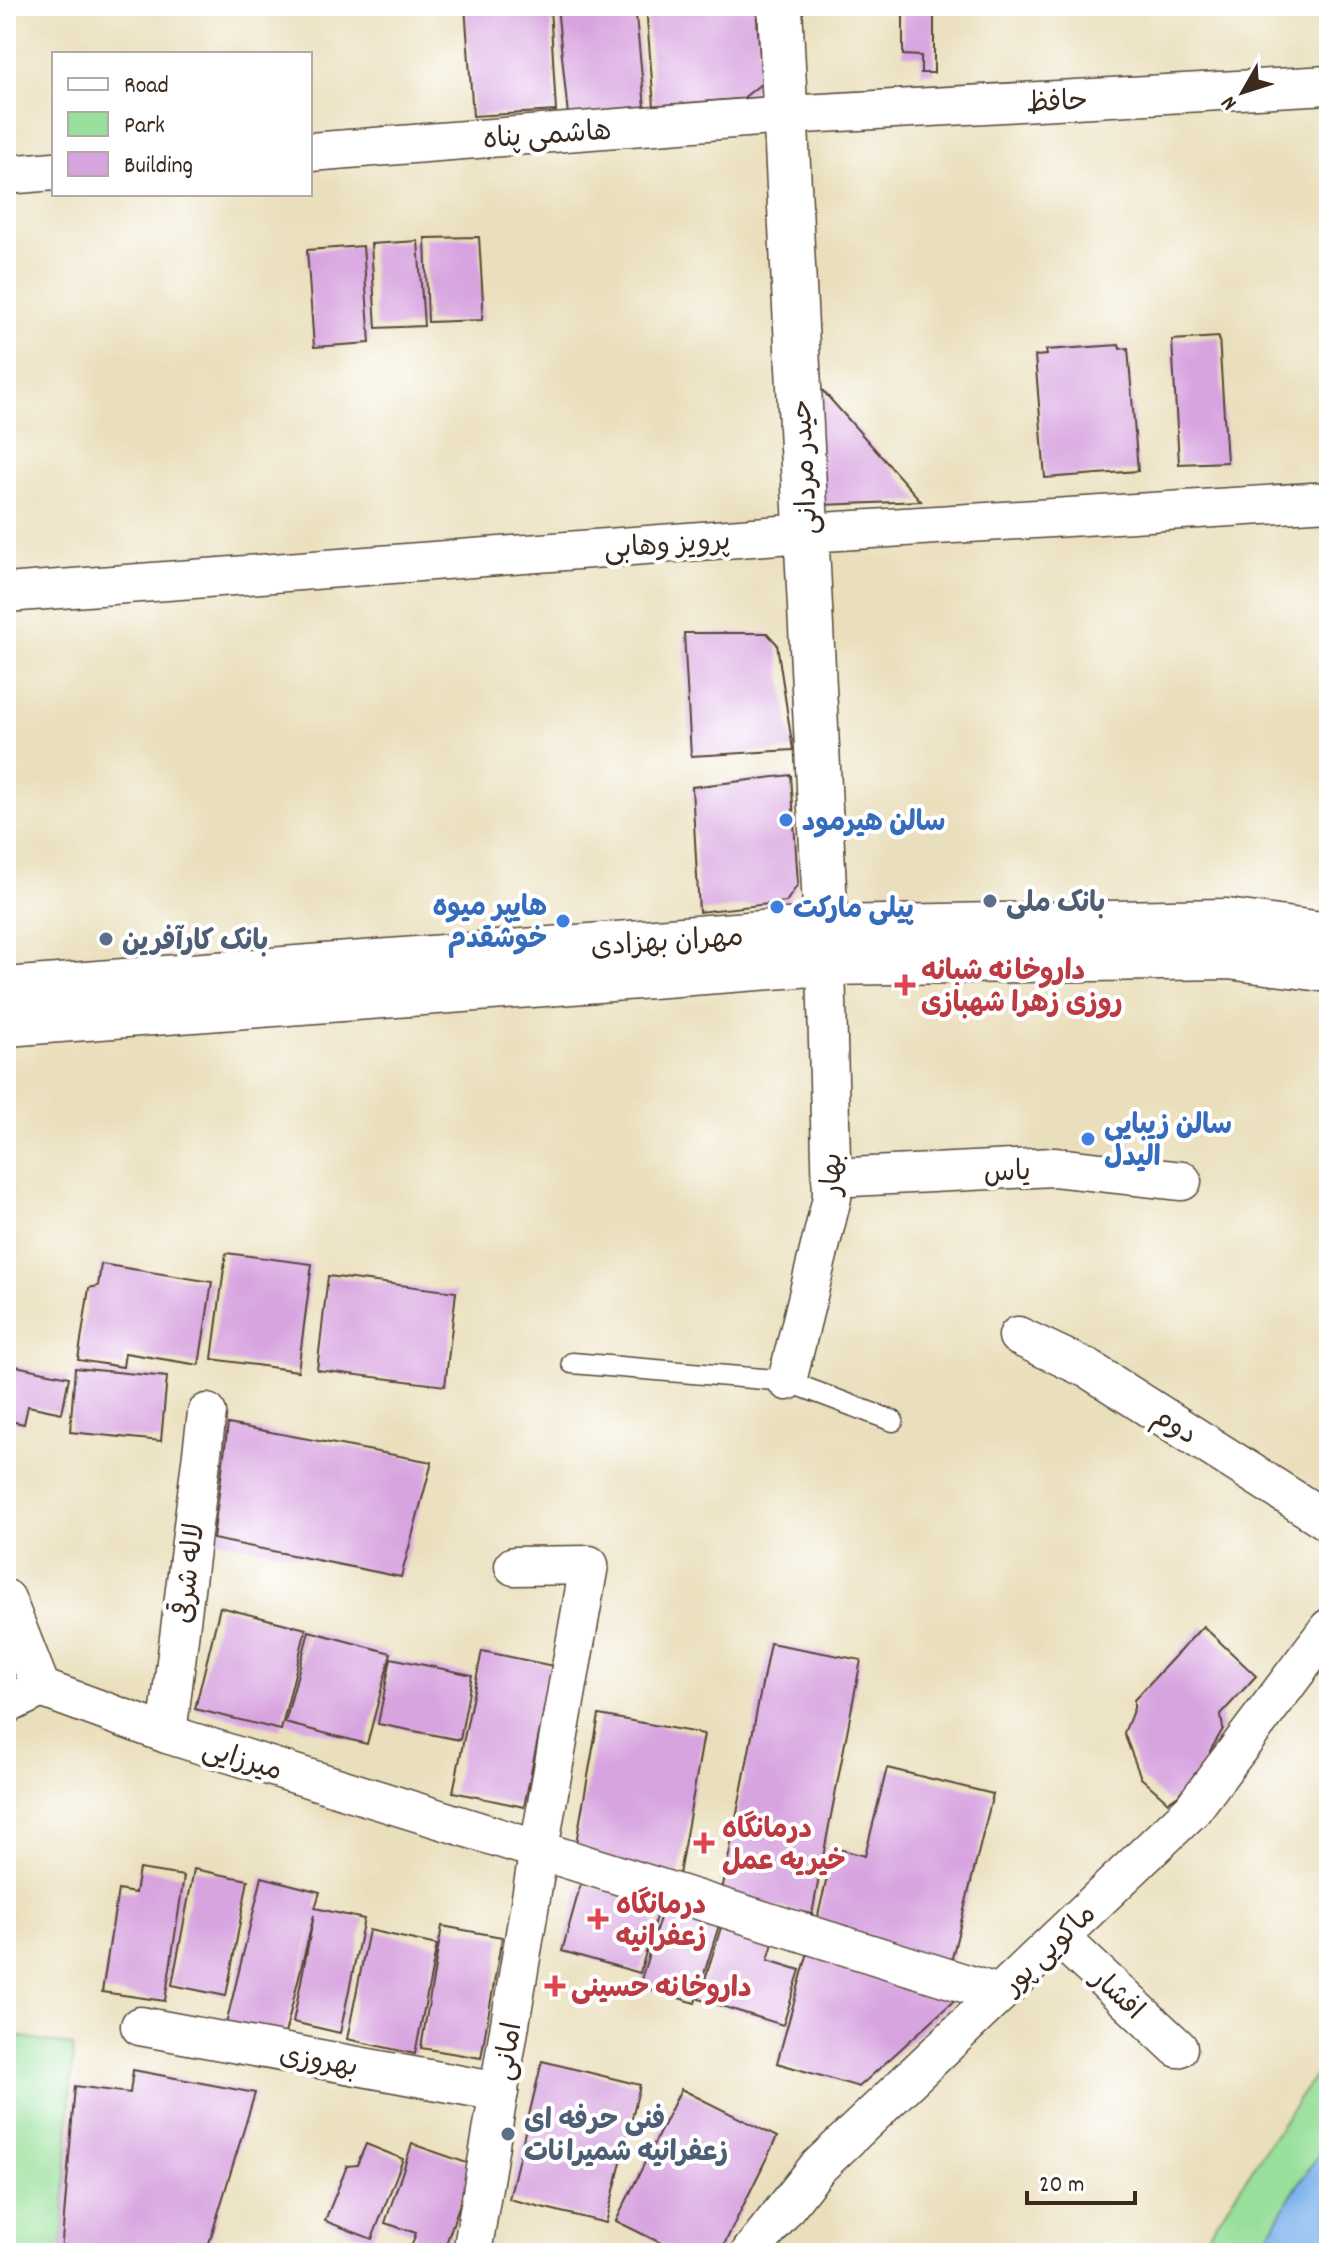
<svg xmlns="http://www.w3.org/2000/svg" width="1335" height="2259" font-family="Dekko,'Playpen Sans Arabic',sans-serif">
  <style>
    .green { fill: #97df9a; stroke: #69845c; stroke-width: 2 }
    .water { fill: #7eb2ec; stroke: #5c6e85; stroke-width: 2 }
    .building { fill: #d8a4e0 }
    .lines { fill: none; stroke-linecap: round; stroke-linejoin: round }
    .lane-casing { stroke: #554536; stroke-width: 23 }
    .street-casing { stroke: #554536; stroke-width: 41 }
    .secondary-casing { stroke: #554536; stroke-width: 47 }
    .lane { stroke: #fff; stroke-width: 20 }
    .street { stroke: #fff; stroke-width: 38 }
    .secondary { stroke: #fff; stroke-width: 44 }
    .shop-dot { fill: #3f7fe0; stroke: #fff; stroke-width: 3 }
    .service-dot { fill: #5c6f8a; stroke: #fff; stroke-width: 3 }
    .health-dot { fill: #e0444e; stroke: #fff; stroke-width: 3 }
    .labels { text-anchor: middle; stroke-width: 8; stroke-linejoin: round; paint-order: stroke }
    .street-label { font-size: 28px; fill: #3b2a1e; stroke: #fff }
    .shop-label { font-size: 28px; font-weight: bold; fill: #366cbe; stroke: #fff; text-anchor: start }
    .service-label { font-size: 28px; font-weight: bold; fill: #4e5e75; stroke: #fff; text-anchor: start }
    .health-label { font-size: 28px; font-weight: bold; fill: #be3a42; stroke: #fff; text-anchor: start }
  </style>
  <rect width="100%" height="100%" fill="#fff"/>
  <filter id="ink" filterUnits="userSpaceOnUse"><feTurbulence type="fractalNoise" baseFrequency=".0125" numOctaves="2"/><feDisplacementMap in="SourceGraphic" scale="16" xChannelSelector="R" yChannelSelector="G"/><feConvolveMatrix kernelMatrix="1 2 1 2 8 2 1 2 1" color-interpolation-filters="sRGB"/></filter>
  <filter id="wash" filterUnits="userSpaceOnUse"><feTurbulence type="fractalNoise" baseFrequency=".006" numOctaves="4" result="noise"/><feDisplacementMap in="SourceGraphic" scale="32" xChannelSelector="R" yChannelSelector="G"/><feGaussianBlur stdDeviation="1.8" result="paint"/><feColorMatrix in="noise" values="0 0 0 0 0 0 0 0 0 0 0 0 0 0 0 0 0 1.4 0 .05"/><feComposite in="paint" operator="in"/></filter>
  <g filter="url(#wash)">
    <rect width="100%" height="100%" fill="#eadfbc"/>
    <g class="green">
      <polygon points="6,2034 73,2046 62,2253 6,2253"/>
      <polygon points="1329,2054 1329,2161 1271,2253 1196,2253"/>
    </g>
    <polygon class="water" points="1329,2140 1329,2253 1258,2253 1295,2189"/>
    <g id="blocks">
      <g class="building">
        <polygon points="465,6 550,6 556,111 473,116"/>
        <polygon points="557,6 635,6 645,107 568,115"/>
        <polygon points="646,6 756,6 762,83 742,99 654,106"/>
        <polygon points="903,6 934,6 934,73 921,73 921,56 903,55"/>
        <polygon points="479,237 483,302 482,320 428,322 425,238"/>
        <polygon points="418,241 424,326 376,328 371,244"/>
        <polygon points="363,246 370,343 314,347 307,250"/>
        <polygon points="1219,337 1227,462 1179,464 1172,340"/>
        <polygon points="1119,345 1120,349 1128,348 1138,471 1045,478 1035,356 1047,355 1046,350"/>
        <polygon points="816,383 921,501 822,505"/>
        <polygon points="684,633 767,633 777,644 793,750 691,756"/>
        <polygon points="791,775 798,884 786,902 699,912 692,787"/>
        <polygon points="226,1253 312,1264 298,1371 212,1359"/>
        <polygon points="101,1264 212,1282 199,1365 125,1353 123,1367 78,1360 89,1288 98,1286"/>
        <polygon points="328,1276 456,1292 445,1386 317,1370"/>
        <polygon points="6,1364 69,1377 62,1413 28,1406 24,1424 6,1420"/>
        <polygon points="75,1368 167,1377 161,1441 70,1432"/>
        <polygon points="228,1424 432,1462 401,1577 213,1539"/>
        <polygon points="220,1607 306,1629 281,1730 195,1709"/>
        <polygon points="1203,1626 1256,1676 1221,1714 1223,1729 1210,1751 1210,1759 1190,1787 1168,1802 1141,1778 1124,1733 1134,1708 1134,1700"/>
        <polygon points="309,1631 391,1653 367,1744 285,1723"/>
        <polygon points="770,1643 861,1660 812,1914 721,1896"/>
        <polygon points="482,1651 553,1666 524,1807 453,1792"/>
        <polygon points="391,1658 472,1675 460,1740 378,1724"/>
        <polygon points="599,1715 704,1734 678,1880 574,1854"/>
        <polygon points="887,1768 993,1794 951,1962 815,1928 834,1848 865,1856"/>
        <polygon points="139,1869 184,1876 165,2001 102,1992 118,1890 135,1893"/>
        <polygon points="194,1869 248,1880 226,1996 172,1985"/>
        <polygon points="262,1877 320,1892 315,1908 364,1919 340,2033 293,2022 314,1915 284,2038 226,2024"/>
        <polygon points="581,1883 659,1906 640,1973 562,1951"/>
        <polygon points="663,1908 719,1925 695,2003 639,1986"/>
        <polygon points="722,1924 774,1940 768,1960 800,1970 783,2025 699,1999"/>
        <polygon points="442,1926 502,1937 481,2058 421,2048"/>
        <polygon points="369,1930 437,1945 415,2054 347,2039"/>
        <polygon points="808,1952 959,1996 859,2087 777,2063"/>
        <polygon points="542,2061 640,2085 606,2223 509,2199"/>
        <polygon points="133,2070 255,2093 206,2253 61,2253 75,2086 130,2093"/>
        <polygon points="681,2089 777,2137 720,2253 681,2253 616,2221"/>
        <polygon points="366,2144 403,2159 372,2239 325,2221 347,2166 357,2165"/>
        <polygon points="412,2144 473,2165 443,2253 409,2253 416,2233 385,2223"/>
      </g>
    </g>
  </g>
  <g filter="url(#ink)">
    <use href="#blocks" fill-opacity="0" stroke="#554536" stroke-width="2"/>
    <g class="lines">
      <defs>
        <polyline id="lane" points="572,1363 787,1381 893,1421"/>
        <g id="street">
          <polyline points="310,152 785,115 1329,85"/>
          <polyline points="6,175 54,171"/>
          <polyline points="6,593 806,533 1329,501"/>
          <polyline points="831,1178 1054,1167 1182,1181"/>
          <polyline points="1018,1336 1090,1370 1329,1522"/>
          <polyline points="787,1381 832,1198 826,963"/>
          <polyline points="6,1599 41,1688 167,1734 999,1994"/>
          <polyline points="6,1705 41,1688"/>
          <polyline points="167,1734 207,1413"/>
          <polyline points="1059,1937 1178,2048"/>
          <polyline points="140,2026 499,2092"/>
          <polyline points="472,2253 539,1849 589,1565 514,1566"/>
          <polyline points="750,2253 817,2168 1192,1810 1329,1628"/>
        </g>
        <g id="secondary">
          <polyline points="780,6 826,928"/>
          <polyline points="6,990 826,928 1227,921 1329,935"/>
          <polyline points="6,1024 826,963 1229,957 1329,970"/>
        </g>
      </defs>
      <use href="#lane" class="lane-casing"/>
      <use href="#street" class="street-casing"/>
      <use href="#secondary" class="secondary-casing"/>
      <use href="#lane" class="lane"/>
      <use href="#street" class="street"/>
      <use href="#secondary" class="secondary"/>
    </g>
  </g>
  <g class="shop-dot">
    <circle cx="786" cy="820" r="8"/>
    <circle cx="777" cy="907" r="8"/>
    <circle cx="563" cy="921" r="8"/>
    <circle cx="1088" cy="1139" r="8"/>
  </g>
  <g class="service-dot">
    <circle cx="990" cy="901" r="8"/>
    <circle cx="106" cy="939" r="8"/>
    <circle cx="508" cy="2134" r="8"/>
  </g>
  <g class="health-dot">
    <path d="M901 973h8v8h8v8h-8v8h-8v-8h-8v-8h8z"/>
    <path d="M700 1831h8v8h8v8h-8v8h-8v-8h-8v-8h8z"/>
    <path d="M594 1907h8v8h8v8h-8v8h-8v-8h-8v-8h8z"/>
    <path d="M551 1974h8v8h8v8h-8v8h-8v-8h-8v-8h8z"/>
  </g>
  <g class="labels">
    <g class="street-label">
      <text transform="translate(1057 100) rotate(-3)" y="10">حافظ</text>
      <text transform="translate(547 133) rotate(-4)" y="10">هاشمی پناه</text>
      <text transform="translate(803 467) rotate(-93)" y="10">حیدر مردانی</text>
      <text transform="translate(667 543) rotate(-4)" y="10">پرویز وهابی</text>
      <text transform="translate(667 940) rotate(-4)" y="10">مهران بهزادی</text>
      <text transform="translate(1007 1170) rotate(-3)" y="10">یاس</text>
      <text transform="translate(830 1174) rotate(-89)" y="10">بهار</text>
      <text transform="translate(1176 1424) rotate(32)" y="10">دوم</text>
      <text transform="translate(187 1573) rotate(-83)" y="10">لاله شرقی</text>
      <text transform="translate(243 1758) rotate(17)" y="10">میرزایی</text>
      <text transform="translate(1048 1948) rotate(-44)" y="10">ماکویی‌ پور</text>
      <text transform="translate(1119 1993) rotate(43)" y="10">افشار</text>
      <text transform="translate(506 2051) rotate(-81)" y="10">امانی</text>
      <text transform="translate(319 2059) rotate(10)" y="10">بهروزی</text>
    </g>
    <g class="shop-label">
      <text x="802" y="830">سالن هیرمود</text>
      <text x="547" y="915" text-anchor="end">هایپر میوه<tspan x="547" dy="32">خوشقدم</tspan></text>
      <text x="793" y="917">پیلی مارکت</text>
      <text x="1104" y="1133">سالن زیبایی<tspan x="1104" dy="32">الیدل</tspan></text>
    </g>
    <g class="service-label">
      <text x="1006" y="911">بانک ملی</text>
      <text x="122" y="949">بانک کارآفرین</text>
      <text x="524" y="2128">فنی حرفه ای<tspan x="524" dy="32">زعفرانیه شمیرانات</tspan></text>
    </g>
    <g class="health-label">
      <text x="921" y="979">داروخانه شبانه<tspan x="921" dy="32">روزی زهرا شهبازی</tspan></text>
      <text x="722" y="1837">درمانگاه<tspan x="722" dy="32">خیریه عمل</tspan></text>
      <text x="616" y="1913">درمانگاه<tspan x="616" dy="32">زعفرانیه</tspan></text>
      <text x="571" y="1996">داروخانه حسینی</text>
    </g>
  </g>
  <rect width="1335" height="2259" fill="none" stroke="#fff" stroke-width="32"/>
  <rect x="52" y="52" width="260" height="144" fill="#ffffff" stroke="#b1aaa5" stroke-width="2"/>
  <rect x="68" y="78" width="40" height="12" fill="#ffffff" stroke="#b1aaa5" stroke-width="2"/>
  <text x="124" y="92" font-size="24" fill="#3b2a1e">Road</text>
  <rect x="68" y="112" width="40" height="24" fill="#97df9a" stroke="#b1aaa5" stroke-width="2"/>
  <text x="124" y="132" font-size="24" fill="#3b2a1e">Park</text>
  <rect x="68" y="152" width="40" height="24" fill="#d8a4e0" stroke="#b1aaa5" stroke-width="2"/>
  <text x="124" y="172" font-size="24" fill="#3b2a1e">Building</text>
  <g transform="translate(1243 92) rotate(231)" stroke="#ffffff" stroke-width="6" paint-order="stroke">
  <path d="M0-6L14 30L0 20L-14 30Z" fill="#3b2a1e"/>
  <text y="-12" font-size="22" font-weight="bold" text-anchor="middle" fill="#3b2a1e">N</text>
  </g>
  <path d="M1027 2191v12h108v-12" fill="none" stroke="#3b2a1e" stroke-width="4"/>
  <text x="1039" y="2191" font-size="24" fill="#3b2a1e" stroke="#ffffff" stroke-width="6" paint-order="stroke">20 m</text>
</svg>
